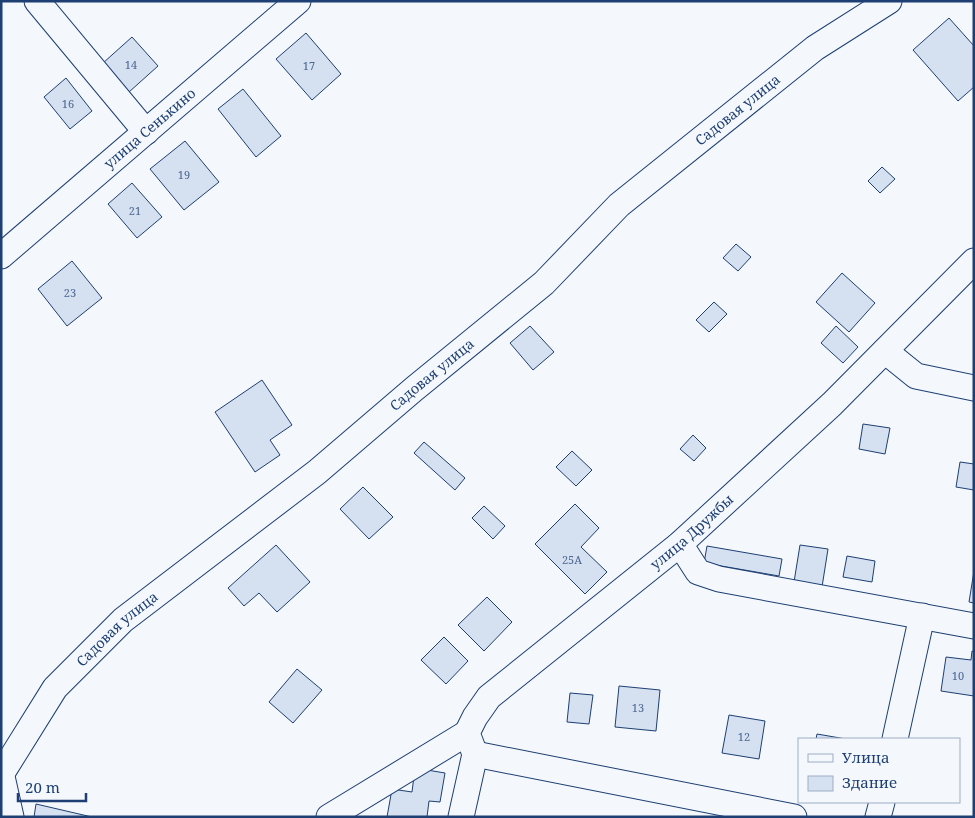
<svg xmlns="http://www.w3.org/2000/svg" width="975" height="818" font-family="'Noto Serif',serif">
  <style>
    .building { fill: #d5e0f0; stroke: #1d3f73 }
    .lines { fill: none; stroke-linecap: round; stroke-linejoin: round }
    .minor-casing { stroke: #1d3f73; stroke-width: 27 }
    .minor { stroke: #f4f7fb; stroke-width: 25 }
    .labels { text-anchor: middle; stroke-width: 4; stroke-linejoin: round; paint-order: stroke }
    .number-label { font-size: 11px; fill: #4b6792 }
    .street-label { font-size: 14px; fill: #1d3f73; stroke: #f4f7fb }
  </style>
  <rect width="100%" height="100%" fill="#f4f7fb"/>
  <g class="building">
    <polygon points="949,18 974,46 974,87 958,101 913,50"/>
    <polygon points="306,33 341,74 312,100 276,59"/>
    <polygon points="132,37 158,66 129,92 103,63"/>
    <polygon points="66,78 92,111 70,129 44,97"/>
    <polygon points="243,89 281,136 256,157 218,109"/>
    <polygon points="185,141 219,182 184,210 150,169"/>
    <polygon points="882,167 895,179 880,193 868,181"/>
    <polygon points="132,183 162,217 137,238 108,204"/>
    <polygon points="736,244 751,257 738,271 723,258"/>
    <polygon points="72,261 102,298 67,326 38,289"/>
    <polygon points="842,273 875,303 849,332 816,302"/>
    <polygon points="714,302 727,314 709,332 696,320"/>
    <polygon points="530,326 554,352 533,370 510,343"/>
    <polygon points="836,326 858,347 843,363 821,343"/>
    <polygon points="262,380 292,425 270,440 280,455 255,472 215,412"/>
    <polygon points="863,424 890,428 885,454 859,449"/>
    <polygon points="693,435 706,448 694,461 680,449"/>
    <polygon points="424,442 465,478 455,490 414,453"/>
    <polygon points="572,451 592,470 576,486 556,467"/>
    <polygon points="960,462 974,464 974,490 956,487"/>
    <polygon points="363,487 393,517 369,539 340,509"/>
    <polygon points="575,504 599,528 581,547 607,572 585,594 535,544"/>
    <polygon points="484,506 505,526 493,539 472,518"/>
    <polygon points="276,545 310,582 277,612 259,593 244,606 228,588"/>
    <polygon points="800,545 828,549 822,587 794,582"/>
    <polygon points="707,546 782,559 779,576 704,563"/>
    <polygon points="847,556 875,561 872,582 843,577"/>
    <polygon points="974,571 974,603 969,602"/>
    <polygon points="487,597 512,622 484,651 458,625"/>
    <polygon points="444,637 468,661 446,684 421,660"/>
    <polygon points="972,651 974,652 974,696 941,691 946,657 971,660"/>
    <polygon points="297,669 322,690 293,723 269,702"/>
    <polygon points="619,686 660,690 656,731 615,727"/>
    <polygon points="570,693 593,695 589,724 567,722"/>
    <polygon points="729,715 765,721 759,759 722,753"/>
    <polygon points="817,734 846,739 816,739"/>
    <polygon points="415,768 445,773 440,802 429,801 427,817 387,817 392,789 412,792"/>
    <polygon points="36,804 92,817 34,817"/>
  </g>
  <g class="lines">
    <defs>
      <g id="minor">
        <polyline points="37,1 146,132"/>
        <path id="s1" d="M1 256 298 1"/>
        <polyline points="885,351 916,376 974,388"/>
        <polyline points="680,544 698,572 719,579 974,626"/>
        <polyline points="895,739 922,616"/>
        <polyline points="475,754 794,817"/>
        <polyline points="1,772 11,817"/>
        <path id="s2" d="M2 773 55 688 123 620 317 472 414 389 544 283 619 205 815 48 889 1"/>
        <polyline points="329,817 467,733"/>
        <path id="s3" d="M461 817 475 754 467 733 475 717 489 697 680 544 832 404 974 261"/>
        <polyline points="878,817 882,802"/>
      </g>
    </defs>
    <use href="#minor" class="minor-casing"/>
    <use href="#minor" class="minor"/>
  </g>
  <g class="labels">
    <g class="number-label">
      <text x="131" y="69">14</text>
      <text x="309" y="70">17</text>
      <text x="68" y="108">16</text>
      <text x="184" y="179">19</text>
      <text x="135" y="215">21</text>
      <text x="70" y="297">23</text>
      <text x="572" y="564">25А</text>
      <text x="958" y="680">10</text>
      <text x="638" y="712">13</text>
      <text x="744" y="741">12</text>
    </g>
    <g class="street-label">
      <text dy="5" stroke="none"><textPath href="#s2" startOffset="996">Садовая улица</textPath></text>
      <text dy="5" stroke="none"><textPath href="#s1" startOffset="196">улица Сенькино</textPath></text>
      <text dy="5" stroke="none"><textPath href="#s2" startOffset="591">Садовая улица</textPath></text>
      <text dy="5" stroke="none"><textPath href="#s3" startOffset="391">улица Дружбы</textPath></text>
      <text dy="5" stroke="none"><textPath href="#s2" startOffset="186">Садовая улица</textPath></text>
    </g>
  </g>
  <rect width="975" height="818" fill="none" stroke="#1d3f73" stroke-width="5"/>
  <rect x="798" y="738" width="162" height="65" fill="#f4f7fb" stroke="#9eadc5"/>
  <rect x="808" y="754" width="25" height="8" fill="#f4f7fb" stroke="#9eadc5"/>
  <text x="842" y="763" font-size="15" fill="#1d3f73">Улица</text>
  <rect x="808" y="776" width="25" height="15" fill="#d5e0f0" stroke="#9eadc5"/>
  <text x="842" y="788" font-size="15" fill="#1d3f73">Здание</text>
  <path d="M18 793v8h68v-8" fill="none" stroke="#1d3f73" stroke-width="2.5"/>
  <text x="25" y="793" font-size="15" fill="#1d3f73" stroke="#f4f7fb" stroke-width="4" paint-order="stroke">20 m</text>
</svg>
